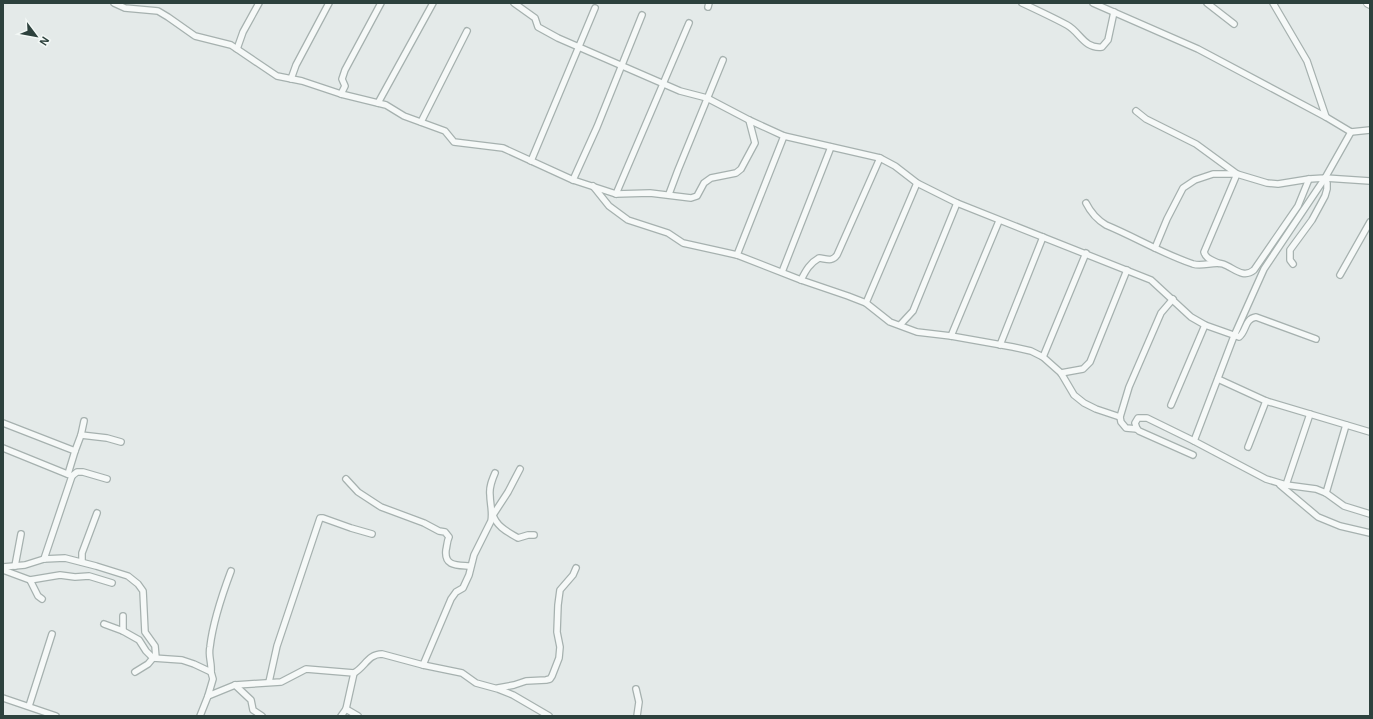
<svg xmlns="http://www.w3.org/2000/svg" width="1373" height="719" font-family="Arial,sans-serif">
  <style>
    .lines { fill: none; stroke-linecap: round; stroke-linejoin: round }
    .minor-casing { stroke: #a6b1af; stroke-width: 8 }
    .secondary-casing { stroke: #a6b1af; stroke-width: 10 }
    .minor { stroke: #f6f9f8; stroke-width: 5.5 }
    .secondary { stroke: #fff; stroke-width: 8 }
  </style>
  <rect width="100%" height="100%" fill="#e4eae9"/>
  <g class="lines">
    <defs>
      <g id="minor">
        <polyline points="114,3 125,8 158,11 168,17 195,36 231,45 237,49 277,76 302,81 341,94 386,105 404,116 445,131 454,142 503,148 573,180 616,194 650,193 691,198 697,196 704,183 711,178 736,173 741,169 755,143 749,120"/>
        <path d="M514 3 535 18 538 27 558 38 680 91 707 98 749 120 784 136 880 158 895 166 917 183 957 203 1151 280 1191 317 1205 325 1239 337C1247 331 1244 319 1256 317L1316 339"/>
        <path d="M1022 3C1037 10 1052 17 1067 25 1080 32 1084 49 1102 47L1108 40 1114 12"/>
        <polyline points="1093,3 1198,49 1326,117"/>
        <polyline points="1207,3 1234,24"/>
        <polyline points="1273,3 1307,61 1326,117 1351,132 1370,130"/>
        <polyline points="708,7 709,3"/>
        <polyline points="237,49 243,32 259,3"/>
        <polyline points="291,79 296,65 329,3"/>
        <polyline points="341,94 345,86 342,79 345,70 381,3"/>
        <polyline points="378,103 433,3"/>
        <polyline points="1136,111 1146,119 1196,144 1237,174 1267,183 1278,184 1309,179 1325,178 1351,132"/>
        <polyline points="421,122 467,31"/>
        <polyline points="531,161 595,8"/>
        <polyline points="1325,178 1370,181"/>
        <polyline points="573,180 597,127 642,15"/>
        <polyline points="593,186 609,206 628,220 668,233 683,243 737,255 801,280 848,296 866,303 890,322 917,332 951,336 1013,347 1031,351 1043,357 1061,373 1074,395 1084,403 1096,409 1120,417"/>
        <polyline points="616,194 689,23"/>
        <polyline points="669,194 678,170 723,60"/>
        <path d="M1086 203C1091 213 1096 219 1106 225 1135 237 1163 254 1193 264 1203 267 1214 261 1223 264 1234 268 1243 279 1254 270L1298 206 1309 179"/>
        <path d="M1155 248 1167 219 1183 188 1195 180 1213 174H1237L1204 252C1206 259 1212 260 1218 263"/>
        <polyline points="737,255 784,136"/>
        <polyline points="1293,264 1290,260 1290,250 1312,220 1325,196 1327,189 1327,183 1325,178"/>
        <polyline points="782,272 831,147"/>
        <polyline points="1340,275 1370,222"/>
        <path d="M801 280C806 270 810 263 819 258 827 259 832 262 837 255L880 158"/>
        <polyline points="866,303 917,183"/>
        <polyline points="900,325 913,311 957,203"/>
        <polyline points="951,336 999,221"/>
        <polyline points="1000,345 1043,237"/>
        <polyline points="1043,357 1086,253"/>
        <polyline points="1061,373 1083,369 1090,362 1127,270"/>
        <polyline points="1218,379 1266,401 1370,432"/>
        <polyline points="1171,405 1205,325"/>
        <polyline points="3,423 75,451 68,474"/>
        <polyline points="1137,429 1126,428 1121,422 1120,417 1129,387 1161,313 1173,299"/>
        <polyline points="81,435 84,421"/>
        <polyline points="1194,441 1234,336 1264,269 1325,178"/>
        <polyline points="1248,447 1266,401"/>
        <polyline points="3,448 72,476 44,559"/>
        <polyline points="75,451 81,435 107,438 121,442"/>
        <polyline points="1193,455 1139,431 1137,429 1135,423 1138,418 1147,418 1194,441 1266,479 1286,485 1316,489 1326,493 1344,506 1370,514"/>
        <path d="M520 469 508 492 493 515C497 527 508 532 518 538L528 535H534"/>
        <polyline points="72,476 77,472 83,472 107,479"/>
        <path d="M346 479 358 492 381 507 424 523 439 531 445 532 449 537C447 541 447 546 446 550 444 567 458 565 470 566"/>
        <polyline points="1280,485 1318,517 1340,526 1370,533"/>
        <polyline points="1286,485 1310,414"/>
        <polyline points="1326,493 1346,425"/>
        <polyline points="82,562 82,553 97,513"/>
        <polyline points="15,566 21,534"/>
        <polyline points="3,567 25,565 44,559 65,558 96,566 128,576 138,584 143,591 145,632 155,646 156,658"/>
        <polyline points="3,570 30,580 38,596 42,599"/>
        <polyline points="30,580 60,575 75,577 89,576 112,583"/>
        <polyline points="123,616 123,631"/>
        <path d="M104 624 123 631 139 640 146 651 153 658 182 660 194 664 211 672 213 679 208 696 235 685 281 682 306 669 354 673C365 667 368 654 382 654L423 665 462 673 476 683 498 689 513 695 549 716"/>
        <path d="M423 665 451 599 456 592 463 588 469 575 474 555 491 521C493 512 490 504 490 495 489 487 492 480 495 473"/>
        <polyline points="135,672 148,664 153,658"/>
        <path d="M211 672C212 663 208 656 210 647 213 621 222 595 231 571"/>
        <polyline points="269,682 277,646 320,518 323,518 351,528 372,534"/>
        <polyline points="235,685 251,700 253,710 262,716"/>
        <polyline points="498,688 514,685 526,681 546,680 550,679 552,676 559,658 560,647 557,632 558,605 560,590 573,575 576,568"/>
        <polyline points="636,689 639,702 637,716"/>
        <polyline points="3,698 56,716"/>
        <polyline points="29,706 52,634"/>
        <polyline points="346,709 358,716"/>
        <polyline points="200,716 208,696"/>
        <polyline points="341,716 346,709 354,673"/>
      </g>
      <polyline id="secondary" points="1368,3 1370,4"/>
    </defs>
    <use href="#minor" class="minor-casing"/>
    <use href="#secondary" class="secondary-casing"/>
    <use href="#minor" class="minor"/>
    <use href="#secondary" class="secondary"/>
  </g>
  <rect width="1373" height="719" fill="none" stroke="#2d413d" stroke-width="8"/>
  <g transform="translate(36 36) rotate(122)" stroke="#f3f8f6" stroke-width="3" paint-order="stroke">
  <path d="M0-3L7 15L0 10L-7 15Z" fill="#2d413d"/>
  <text y="-6" font-size="11" font-weight="bold" text-anchor="middle" fill="#2d413d">N</text>
  </g>
</svg>
